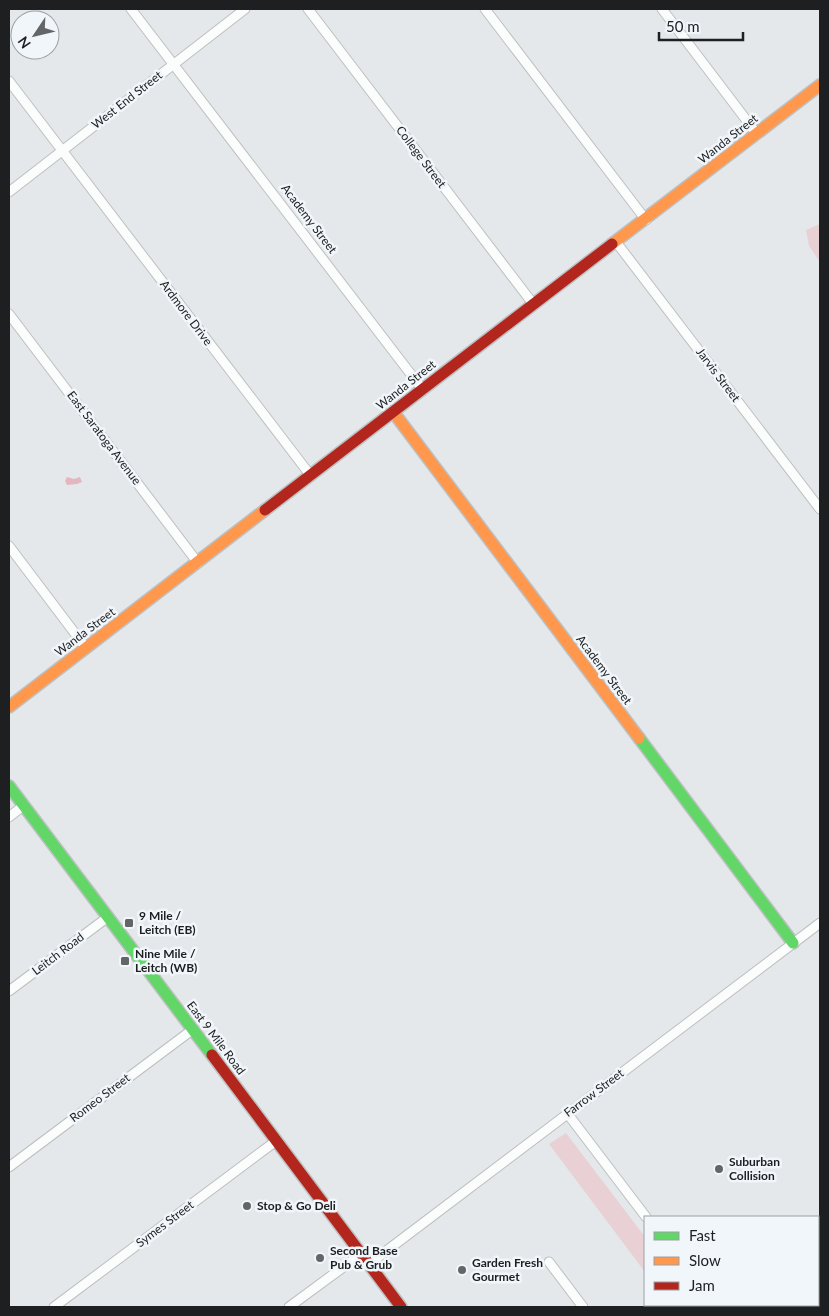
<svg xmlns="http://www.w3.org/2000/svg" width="829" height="1316" font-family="Lato,sans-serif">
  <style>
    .green { fill: #e8d0d5 }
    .water { fill: #e4b7c0 }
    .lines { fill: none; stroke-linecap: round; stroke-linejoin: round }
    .street-casing { stroke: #bdc0c1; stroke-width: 11 }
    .fast-casing { stroke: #bdc0c1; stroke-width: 14 }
    .slow-casing { stroke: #bdc0c1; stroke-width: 14 }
    .jam-casing { stroke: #bdc0c1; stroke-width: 14 }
    .street { stroke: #fbfcfc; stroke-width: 9 }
    .fast { stroke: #63d668; stroke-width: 11 }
    .slow { stroke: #ff974d; stroke-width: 11 }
    .jam { stroke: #b3261e; stroke-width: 11 }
    .poi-dot { fill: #636567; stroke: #f1f6fa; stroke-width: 2 }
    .labels { text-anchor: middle; stroke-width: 5; stroke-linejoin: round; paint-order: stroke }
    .street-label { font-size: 12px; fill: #1d1f20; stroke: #f1f6fa }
    .poi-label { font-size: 12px; font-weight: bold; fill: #1d1f20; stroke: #f1f6fa; text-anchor: start }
  </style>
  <rect width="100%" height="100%" fill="#e5e8ea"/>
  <g class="green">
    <polygon points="820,224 820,262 809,246 806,230"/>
    <polygon points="566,1133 645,1237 645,1272 549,1144"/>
  </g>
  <polygon class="water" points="67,477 74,479 80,477 82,482 77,484 67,485 65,481"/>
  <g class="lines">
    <defs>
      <g id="street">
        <polyline points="131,9 423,390"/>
        <polyline points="308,9 534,305"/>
        <polyline points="485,9 646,220"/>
        <polyline points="662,9 757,134"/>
        <polyline points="9,81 311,476"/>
        <polyline points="9,192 245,9"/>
        <polyline points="616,242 820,509"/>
        <polyline points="9,314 198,563"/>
        <polyline points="9,546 86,648"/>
        <polyline points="9,817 23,806"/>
        <polyline points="9,991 108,917"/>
        <polyline points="567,1113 646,1217"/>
        <polyline points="9,1167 192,1030"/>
        <polyline points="818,1250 820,1248"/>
        <polyline points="549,1262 583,1307"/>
        <polyline points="369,1264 820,923"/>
        <polyline points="711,1305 713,1307"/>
        <polyline points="759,1305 760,1307"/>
        <polyline points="54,1307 276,1141"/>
        <polyline points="289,1307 361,1254"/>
        <polyline points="742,1307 745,1305"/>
      </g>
      <g id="fast">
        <polyline points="639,738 793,943"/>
        <polyline points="9,786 212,1055"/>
      </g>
      <g id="slow">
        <polyline points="612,244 820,85"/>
        <polyline points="394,413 639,738"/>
        <polyline points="9,707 265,510"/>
      </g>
      <g id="jam">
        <polyline points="265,510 612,244"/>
        <polyline points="212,1055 401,1307"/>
      </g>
    </defs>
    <use href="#street" class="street-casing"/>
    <use href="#fast" class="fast-casing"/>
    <use href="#slow" class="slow-casing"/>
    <use href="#jam" class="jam-casing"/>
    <use href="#street" class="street"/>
    <use href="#fast" class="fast"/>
    <use href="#slow" class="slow"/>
    <use href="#jam" class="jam"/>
  </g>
  <g class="poi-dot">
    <rect x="124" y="918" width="10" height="10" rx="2.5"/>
    <rect x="120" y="956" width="10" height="10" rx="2.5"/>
    <circle cx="719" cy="1169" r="5"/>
    <circle cx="247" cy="1206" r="5"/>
    <circle cx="320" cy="1258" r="5"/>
    <circle cx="462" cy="1270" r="5"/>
  </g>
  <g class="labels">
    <g class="street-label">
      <text transform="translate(127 100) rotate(-38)" y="4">West End Street</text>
      <text transform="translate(728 139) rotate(-38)" y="4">Wanda Street</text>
      <text transform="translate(421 157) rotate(53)" y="4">College Street</text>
      <text transform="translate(309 219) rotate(53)" y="4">Academy Street</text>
      <text transform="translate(186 313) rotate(53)" y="4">Ardmore Drive</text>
      <text transform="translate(718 375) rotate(53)" y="4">Jarvis Street</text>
      <text transform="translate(406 385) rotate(-38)" y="4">Wanda Street</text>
      <text transform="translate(104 438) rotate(53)" y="4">East Saratoga Avenue</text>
      <text transform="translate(85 632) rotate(-37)" y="4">Wanda Street</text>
      <text transform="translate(604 670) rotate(53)" y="4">Academy Street</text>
      <text transform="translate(58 954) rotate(-37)" y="4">Leitch Road</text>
      <text transform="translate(216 1038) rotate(53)" y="4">East 9 Mile Road</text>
      <text transform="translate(594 1093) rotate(-37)" y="4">Farrow Street</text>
      <text transform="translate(100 1098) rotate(-37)" y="4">Romeo Street</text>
      <text transform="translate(165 1224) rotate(-37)" y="4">Symes Street</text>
    </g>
    <g class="poi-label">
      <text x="139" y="920">9 Mile /<tspan x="139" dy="14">Leitch (EB)</tspan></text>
      <text x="135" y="958">Nine Mile /<tspan x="135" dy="14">Leitch (WB)</tspan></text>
      <text x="729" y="1166">Suburban<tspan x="729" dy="14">Collision</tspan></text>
      <text x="257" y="1210">Stop &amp; Go Deli</text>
      <text x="330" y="1255">Second Base<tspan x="330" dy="14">Pub &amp; Grub</tspan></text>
      <text x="472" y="1267">Garden Fresh<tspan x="472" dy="14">Gourmet</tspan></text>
    </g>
  </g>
  <rect width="829" height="1316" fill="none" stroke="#1d1f20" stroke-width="20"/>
  <rect x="644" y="1216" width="175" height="90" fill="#f1f6fa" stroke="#9ca0a3"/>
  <rect x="654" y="1232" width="25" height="8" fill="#63d668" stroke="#9ca0a3"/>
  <text x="689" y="1241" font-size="15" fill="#1d1f20">Fast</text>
  <rect x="654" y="1257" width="25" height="8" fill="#ff974d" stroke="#9ca0a3"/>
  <text x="689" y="1266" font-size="15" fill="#1d1f20">Slow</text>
  <rect x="654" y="1282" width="25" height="8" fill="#b3261e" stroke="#9ca0a3"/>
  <text x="689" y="1291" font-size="15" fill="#1d1f20">Jam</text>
  <g transform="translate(35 35) rotate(235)"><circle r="24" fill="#f1f6fa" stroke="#9ca0a3"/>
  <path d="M0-4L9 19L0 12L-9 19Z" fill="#636567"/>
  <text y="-8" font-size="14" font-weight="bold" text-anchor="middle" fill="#1d1f20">N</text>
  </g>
  <path d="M659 32v8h84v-8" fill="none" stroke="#1d1f20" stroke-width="2.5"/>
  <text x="666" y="32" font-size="15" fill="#1d1f20" stroke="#f1f6fa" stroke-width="4" paint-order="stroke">50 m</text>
</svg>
